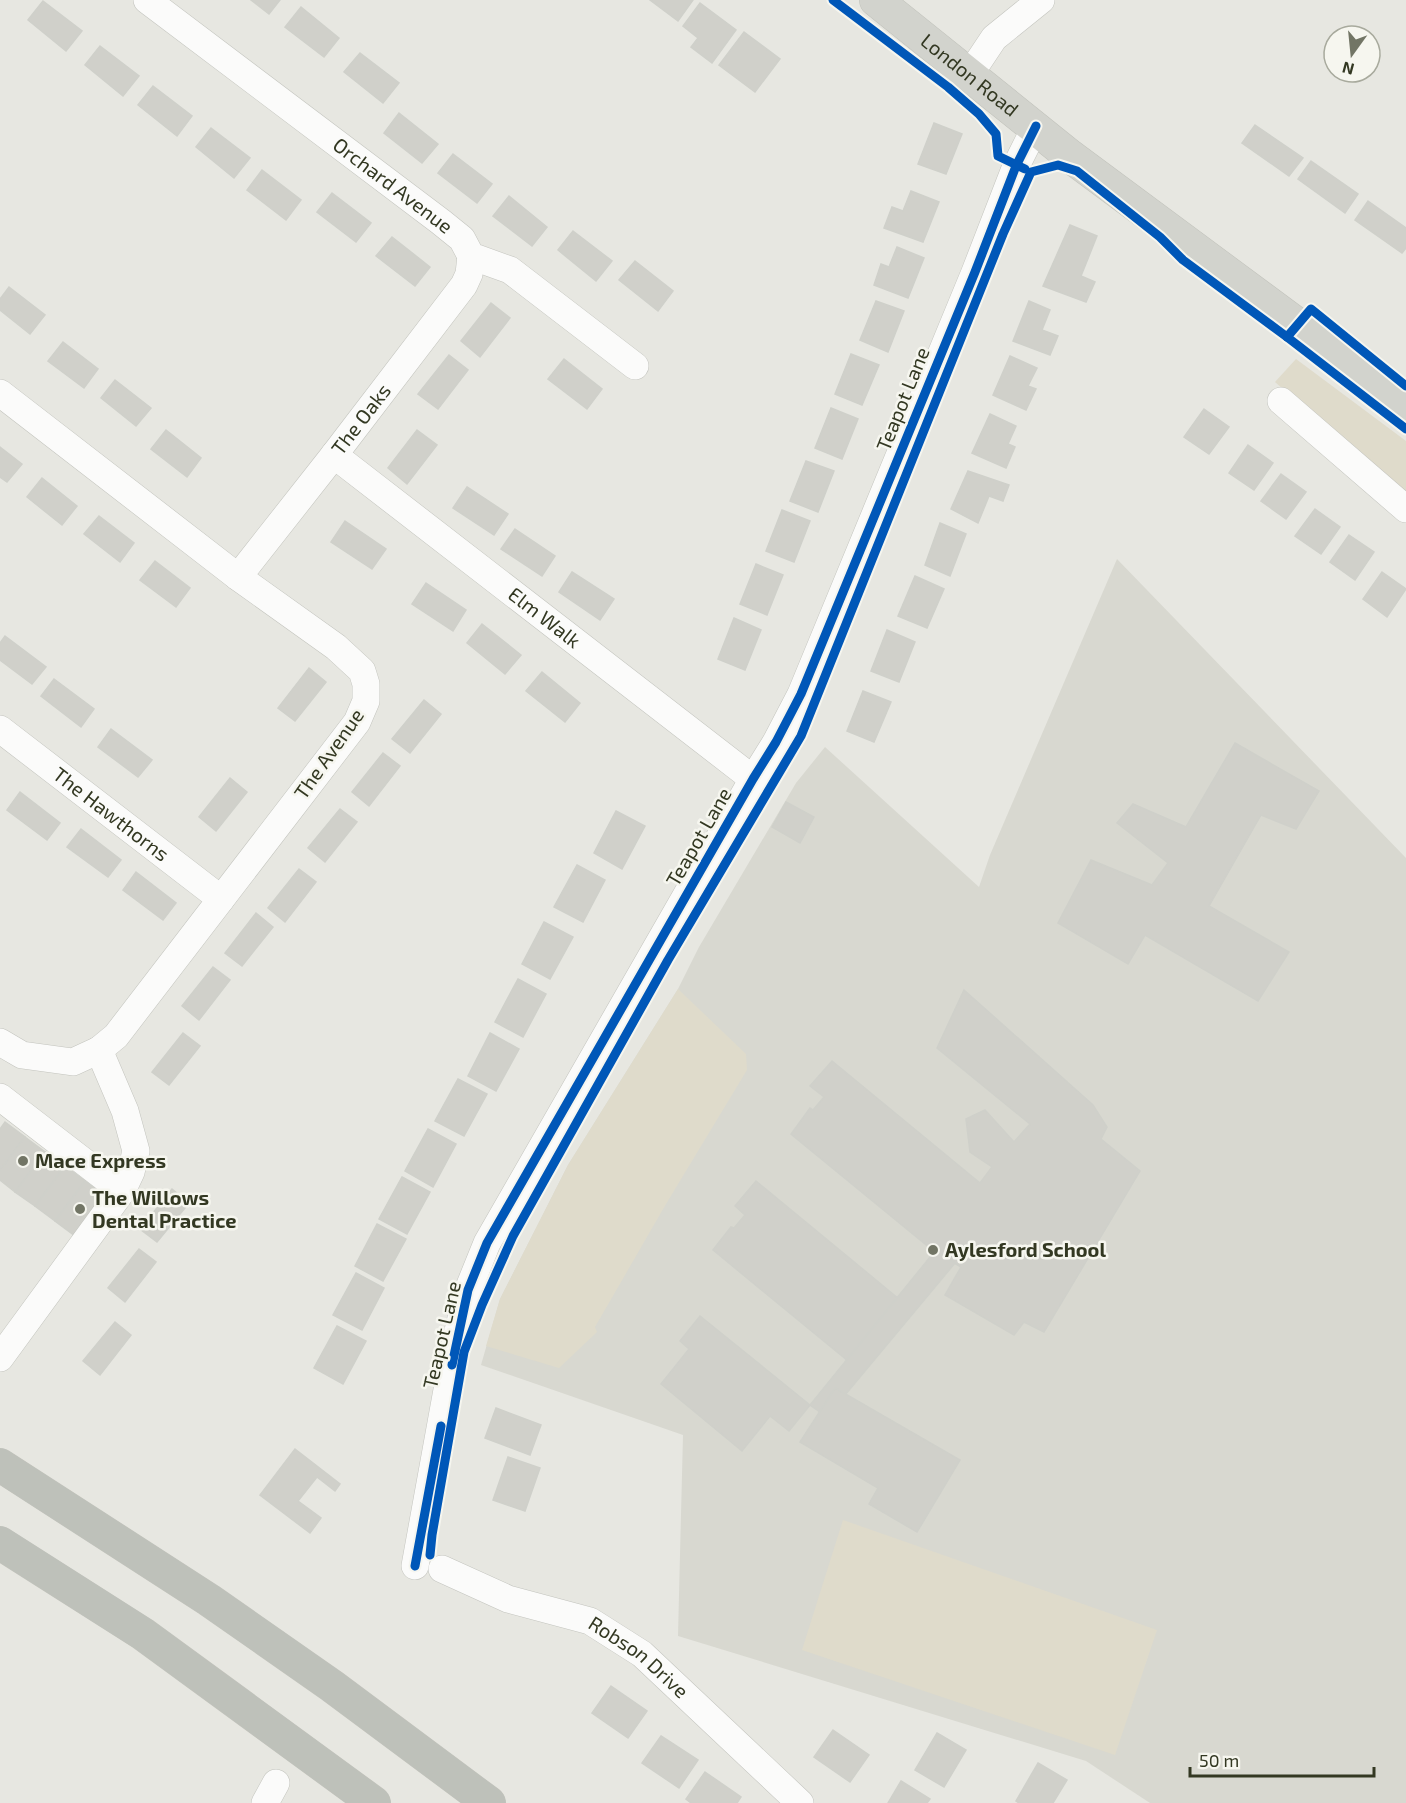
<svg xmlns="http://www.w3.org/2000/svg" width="1406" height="1803" font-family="'Exo 2',sans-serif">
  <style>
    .built { fill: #d8d8d0 }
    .green { fill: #dfdbcb }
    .building { fill: #d0d0ca; stroke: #cfd0ca; stroke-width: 1.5 }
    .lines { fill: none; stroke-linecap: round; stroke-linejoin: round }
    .minor-casing { stroke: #c3c4be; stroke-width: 28 }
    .primary-casing { stroke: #c2c3bc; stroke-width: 34 }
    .motorway-casing { stroke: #c2c3bc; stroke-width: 34 }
    .minor { stroke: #fbfbfa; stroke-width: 27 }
    .primary { stroke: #d2d3cd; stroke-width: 33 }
    .motorway { stroke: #bec1ba; stroke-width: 33 }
    .cycleway-casing { stroke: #f6f6ef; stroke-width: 13 }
    .cycleway { stroke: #0057b8; stroke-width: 9 }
    .poi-dot { fill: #727565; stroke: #f6f6ef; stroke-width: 2 }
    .labels { text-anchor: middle; stroke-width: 5; stroke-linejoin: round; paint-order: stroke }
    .street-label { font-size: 20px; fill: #333822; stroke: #f6f6ef }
    .poi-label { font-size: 20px; font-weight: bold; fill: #333822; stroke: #f6f6ef; text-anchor: start }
  </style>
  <rect width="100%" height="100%" fill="#e7e7e1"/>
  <polygon class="built" points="1117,559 1406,858 1406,1803 1150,1803 1086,1761 678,1636 683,1435 481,1365 500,1299 568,1165 678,989 699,947 796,783 825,747 979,887 990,855"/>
  <g class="green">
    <polygon points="1296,359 1406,441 1406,497 1275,382"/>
    <polygon points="678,989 746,1054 747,1070 666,1204 595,1327 597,1332 559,1368 486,1346 500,1299 568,1165"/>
    <polygon points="843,1520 1157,1630 1115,1755 802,1650"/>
  </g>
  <g class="building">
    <polygon points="251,0 280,0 269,14"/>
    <polygon points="650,0 693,0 678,21"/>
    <polygon points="43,1 82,31 66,51 28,20"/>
    <polygon points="700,3 736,30 712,63 691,47 698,38 683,26"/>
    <polygon points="301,7 339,38 324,57 285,27"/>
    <polygon points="744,32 780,59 755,92 719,65"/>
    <polygon points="100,46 139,76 123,96 85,65"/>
    <polygon points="360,53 399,83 383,103 344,72"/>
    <polygon points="153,86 192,116 177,136 138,105"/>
    <polygon points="399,113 438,144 422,163 384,133"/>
    <polygon points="934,123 962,134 946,174 918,164"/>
    <polygon points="1255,125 1303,158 1289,176 1242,143"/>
    <polygon points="211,128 250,158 234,178 196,147"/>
    <polygon points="453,154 492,184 477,203 438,173"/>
    <polygon points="1311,161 1358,194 1345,213 1298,179"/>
    <polygon points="262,170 301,200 286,220 247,190"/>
    <polygon points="911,191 939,202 923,242 884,228 892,207 903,211"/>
    <polygon points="332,193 371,223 356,242 317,212"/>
    <polygon points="509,196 547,227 532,246 493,216"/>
    <polygon points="1368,201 1406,228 1406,248 1402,253 1355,220"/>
    <polygon points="1070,225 1097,236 1081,276 1095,282 1086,302 1043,286"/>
    <polygon points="573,231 612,261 596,281 558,250"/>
    <polygon points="392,237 430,267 415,286 376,256"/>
    <polygon points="897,247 924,258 908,298 874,285 881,264 889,267"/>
    <polygon points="635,261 673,291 658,311 619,280"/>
    <polygon points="9,287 45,315 30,334 0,310 0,299"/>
    <polygon points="876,301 904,311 888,352 860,340"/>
    <polygon points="1029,301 1050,310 1042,330 1058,336 1050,355 1013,341"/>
    <polygon points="491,303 510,318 480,357 461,341"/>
    <polygon points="63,342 98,369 84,388 48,361"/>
    <polygon points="851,354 879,365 862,405 835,394"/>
    <polygon points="449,355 468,370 438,409 418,394"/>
    <polygon points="1010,356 1037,368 1028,386 1036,389 1026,410 993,395"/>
    <polygon points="564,359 602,389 587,409 548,379"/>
    <polygon points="115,380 151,408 136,426 101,398"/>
    <polygon points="831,408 858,419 842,459 815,448"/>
    <polygon points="1204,409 1229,427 1209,454 1184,437"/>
    <polygon points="990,414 1016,426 1008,444 1015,447 1006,468 972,453"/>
    <polygon points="166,430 201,458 187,477 151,449"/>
    <polygon points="417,430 437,445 407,484 388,468"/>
    <polygon points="1248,445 1273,463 1254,490 1229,473"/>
    <polygon points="0,447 22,464 7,482 0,477"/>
    <polygon points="806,461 834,471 818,512 790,501"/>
    <polygon points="968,471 1009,485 1003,501 989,496 978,523 951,509"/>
    <polygon points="1281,474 1306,492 1286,519 1261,501"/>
    <polygon points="42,478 77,506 62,525 27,497"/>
    <polygon points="467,487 508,514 494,535 453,508"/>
    <polygon points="1315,509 1340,527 1321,554 1295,536"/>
    <polygon points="782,510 810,521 794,562 766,551"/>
    <polygon points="99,516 134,543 120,562 84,534"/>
    <polygon points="345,521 386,549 372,569 331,542"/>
    <polygon points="940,523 966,534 950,576 925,565"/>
    <polygon points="515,529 555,556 542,576 501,549"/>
    <polygon points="1349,535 1374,552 1355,580 1330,562"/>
    <polygon points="155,561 190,588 176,607 140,580"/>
    <polygon points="756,564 783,575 767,615 740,604"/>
    <polygon points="572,572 614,599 600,620 559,592"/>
    <polygon points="1382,572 1406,589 1387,617 1363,599"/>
    <polygon points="915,576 944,589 927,628 898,616"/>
    <polygon points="426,583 466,610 453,631 412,604"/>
    <polygon points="734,618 761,630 745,670 718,659"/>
    <polygon points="482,624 521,655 505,674 467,643"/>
    <polygon points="887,630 915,642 899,682 871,671"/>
    <polygon points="5,636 46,667 32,684 0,660 0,643"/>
    <polygon points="309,668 326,682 295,721 278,708"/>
    <polygon points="542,672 580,703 565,722 526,691"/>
    <polygon points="54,679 94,709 81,727 41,696"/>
    <polygon points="863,691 891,702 874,742 847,731"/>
    <polygon points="424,700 441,714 410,753 392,739"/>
    <polygon points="111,729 152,760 138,777 98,747"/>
    <polygon points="1235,743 1319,791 1296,829 1261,815 1209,906 1289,952 1258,1001 1145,935 1128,964 1058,923 1091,860 1152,885 1168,863 1117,823 1133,804 1186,827"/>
    <polygon points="383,753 400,766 369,806 352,792"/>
    <polygon points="230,778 247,792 216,831 199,817"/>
    <polygon points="20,792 60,823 47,840 7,810"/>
    <polygon points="786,802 814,817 800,843 772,827"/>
    <polygon points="340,809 357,822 325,862 308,848"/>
    <polygon points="616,811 645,826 622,869 594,853"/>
    <polygon points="81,829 121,860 108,877 67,847"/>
    <polygon points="577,865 605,880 583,922 554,907"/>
    <polygon points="299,869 316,882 285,922 268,908"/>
    <polygon points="136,872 176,903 163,920 123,890"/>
    <polygon points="256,913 273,927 242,966 225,953"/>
    <polygon points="544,922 573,937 550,979 522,964"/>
    <polygon points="213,967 230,980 199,1020 182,1006"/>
    <polygon points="518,979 546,994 523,1037 495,1022"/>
    <polygon points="964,990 1093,1105 1107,1127 1101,1139 1140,1171 1044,1332 1024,1322 1014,1335 945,1295 961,1267 931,1249 791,1134 810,1108 813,1110 824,1097 810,1086 832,1061 980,1183 992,1167 970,1152 966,1119 985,1110 1014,1142 1030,1124 937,1048"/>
    <polygon points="183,1033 200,1046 169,1085 152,1072"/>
    <polygon points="490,1033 519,1049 496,1091 468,1076"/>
    <polygon points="458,1079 487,1094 464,1136 435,1121"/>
    <polygon points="5,1122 25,1137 0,1170 0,1129"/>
    <polygon points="428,1129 456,1144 433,1187 405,1171"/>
    <polygon points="25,1137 45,1152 15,1192 0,1180 0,1170"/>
    <polygon points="45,1152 65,1166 35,1206 15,1192"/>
    <polygon points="65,1166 85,1181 55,1221 35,1206"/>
    <polygon points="402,1177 430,1192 407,1234 379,1219"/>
    <polygon points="85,1181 105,1196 75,1236 55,1221"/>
    <polygon points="756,1181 899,1299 848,1361 713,1250 731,1227 734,1228 745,1215 735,1206"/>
    <polygon points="172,1189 189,1203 157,1242 140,1229"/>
    <polygon points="377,1224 406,1239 383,1281 355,1266"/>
    <polygon points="139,1249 156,1262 125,1302 108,1288"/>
    <polygon points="935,1251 955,1263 845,1395 835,1388 820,1412 810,1405"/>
    <polygon points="356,1273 384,1288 362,1330 333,1315"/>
    <polygon points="700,1316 810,1405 789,1431 770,1416 742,1451 661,1384 689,1349 680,1341"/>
    <polygon points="115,1322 131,1335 100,1375 83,1361"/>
    <polygon points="337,1326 366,1341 343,1384 314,1368"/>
    <polygon points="835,1388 960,1460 917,1532 869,1504 878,1488 800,1442"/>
    <polygon points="496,1408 541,1425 530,1455 485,1438"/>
    <polygon points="295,1449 340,1484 335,1491 317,1477 298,1501 321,1518 310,1533 260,1495"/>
    <polygon points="508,1457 540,1468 525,1511 493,1500"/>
    <polygon points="611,1686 647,1711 628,1738 592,1713"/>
    <polygon points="833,1730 869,1755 850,1782 814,1757"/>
    <polygon points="937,1733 966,1750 944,1787 915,1770"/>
    <polygon points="661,1736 698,1760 679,1788 642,1763"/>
    <polygon points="1038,1763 1067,1780 1053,1803 1019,1803 1016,1801"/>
    <polygon points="705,1772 741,1797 737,1803 691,1803 686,1799"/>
    <polygon points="901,1781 930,1799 927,1803 888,1803"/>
  </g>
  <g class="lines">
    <defs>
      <g id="minor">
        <path id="s1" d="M147 0 441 222 462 239 471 256 510 270 635 366"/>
        <polyline points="970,74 994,38 1041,0"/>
        <polyline points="0,393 238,577 336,647 362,671 366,684 366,701 357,722 116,1036 99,1050 73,1062 22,1055 0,1042"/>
        <polyline points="1281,401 1406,509"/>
        <path id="s2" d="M334 455 753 779"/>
        <path id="s3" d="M238 577 334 455 464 285 469 274 471 256"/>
        <path id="s4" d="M0 729 221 899"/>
        <polyline points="0,1097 122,1191"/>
        <polyline points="0,1358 122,1191 131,1172 136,1151 125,1111 99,1050"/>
        <polyline points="415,1566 457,1335 468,1290 487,1243 753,779 776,742 801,694 975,272 1016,166 1036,126"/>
        <path id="s5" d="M442 1569 508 1599 590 1621 642 1654 800 1803"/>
        <polyline points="265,1803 276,1783"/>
      </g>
      <g id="primary">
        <path id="s6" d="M876 0 1070 156 1298 325 1406 411"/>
      </g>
      <g id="motorway">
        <polyline points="0,1465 209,1600 332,1686 489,1803"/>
        <polyline points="0,1543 143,1634 374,1803"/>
      </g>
    </defs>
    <use href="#minor" class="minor-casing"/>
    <use href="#primary" class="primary-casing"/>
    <use href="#motorway" class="motorway-casing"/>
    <use href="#minor" class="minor"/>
    <use href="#primary" class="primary"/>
    <use href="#motorway" class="motorway"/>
    <defs>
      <g id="cycleway">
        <polyline points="833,0 948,87 979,114 996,134 998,156 1025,169"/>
        <polyline points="1287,337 1311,309 1406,386"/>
        <polyline points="452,1365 468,1290 487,1243 753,779 776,742 801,694 975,272 1016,166 1036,126"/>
        <polyline points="430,1555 432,1535 464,1352 482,1305 513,1236 668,960 801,736 1003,234 1031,172 1058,165 1077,171 1160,237 1183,260 1287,337 1406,429"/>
        <polyline points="415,1566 441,1426"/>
      </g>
    </defs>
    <use href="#cycleway" class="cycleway-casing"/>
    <use href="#cycleway" class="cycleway"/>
  </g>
  <g class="poi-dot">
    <circle cx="23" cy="1161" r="6"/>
    <circle cx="80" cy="1209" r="6"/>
    <circle cx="933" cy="1250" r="6"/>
  </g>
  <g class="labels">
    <g class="street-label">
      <text dy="7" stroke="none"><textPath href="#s6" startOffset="120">London Road</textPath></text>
      <text dy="7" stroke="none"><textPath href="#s1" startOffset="308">Orchard Avenue</textPath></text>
      <text transform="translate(903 399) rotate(-68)" y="7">Teapot Lane</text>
      <text dy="7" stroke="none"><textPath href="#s3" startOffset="200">The Oaks</textPath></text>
      <text dy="7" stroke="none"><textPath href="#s2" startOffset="266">Elm Walk</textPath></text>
      <text transform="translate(329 754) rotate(-55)" y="7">The Avenue</text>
      <text dy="7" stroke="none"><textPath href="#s4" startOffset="140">The Hawthorns</textPath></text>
      <text transform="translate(699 837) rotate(-60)" y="7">Teapot Lane</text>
      <text transform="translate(442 1335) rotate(-77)" y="7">Teapot Lane</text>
      <text dy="7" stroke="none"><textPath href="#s5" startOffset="218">Robson Drive</textPath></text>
    </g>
    <g class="poi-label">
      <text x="35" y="1168">Mace Express</text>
      <text x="92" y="1205">The Willows<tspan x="92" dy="23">Dental Practice</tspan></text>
      <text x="945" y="1257">Aylesford School</text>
    </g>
  </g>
  <g transform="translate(1352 54) rotate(195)"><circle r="28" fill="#f6f6ef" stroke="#a8aa9d" stroke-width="1.5"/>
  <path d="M0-4.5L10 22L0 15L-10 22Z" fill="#727565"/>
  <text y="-9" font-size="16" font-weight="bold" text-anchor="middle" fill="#333822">N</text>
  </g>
  <path d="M1190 1767v9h184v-9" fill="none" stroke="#333822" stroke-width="3"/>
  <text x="1199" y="1767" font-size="18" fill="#333822" stroke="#f6f6ef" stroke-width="4.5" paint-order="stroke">50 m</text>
</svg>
